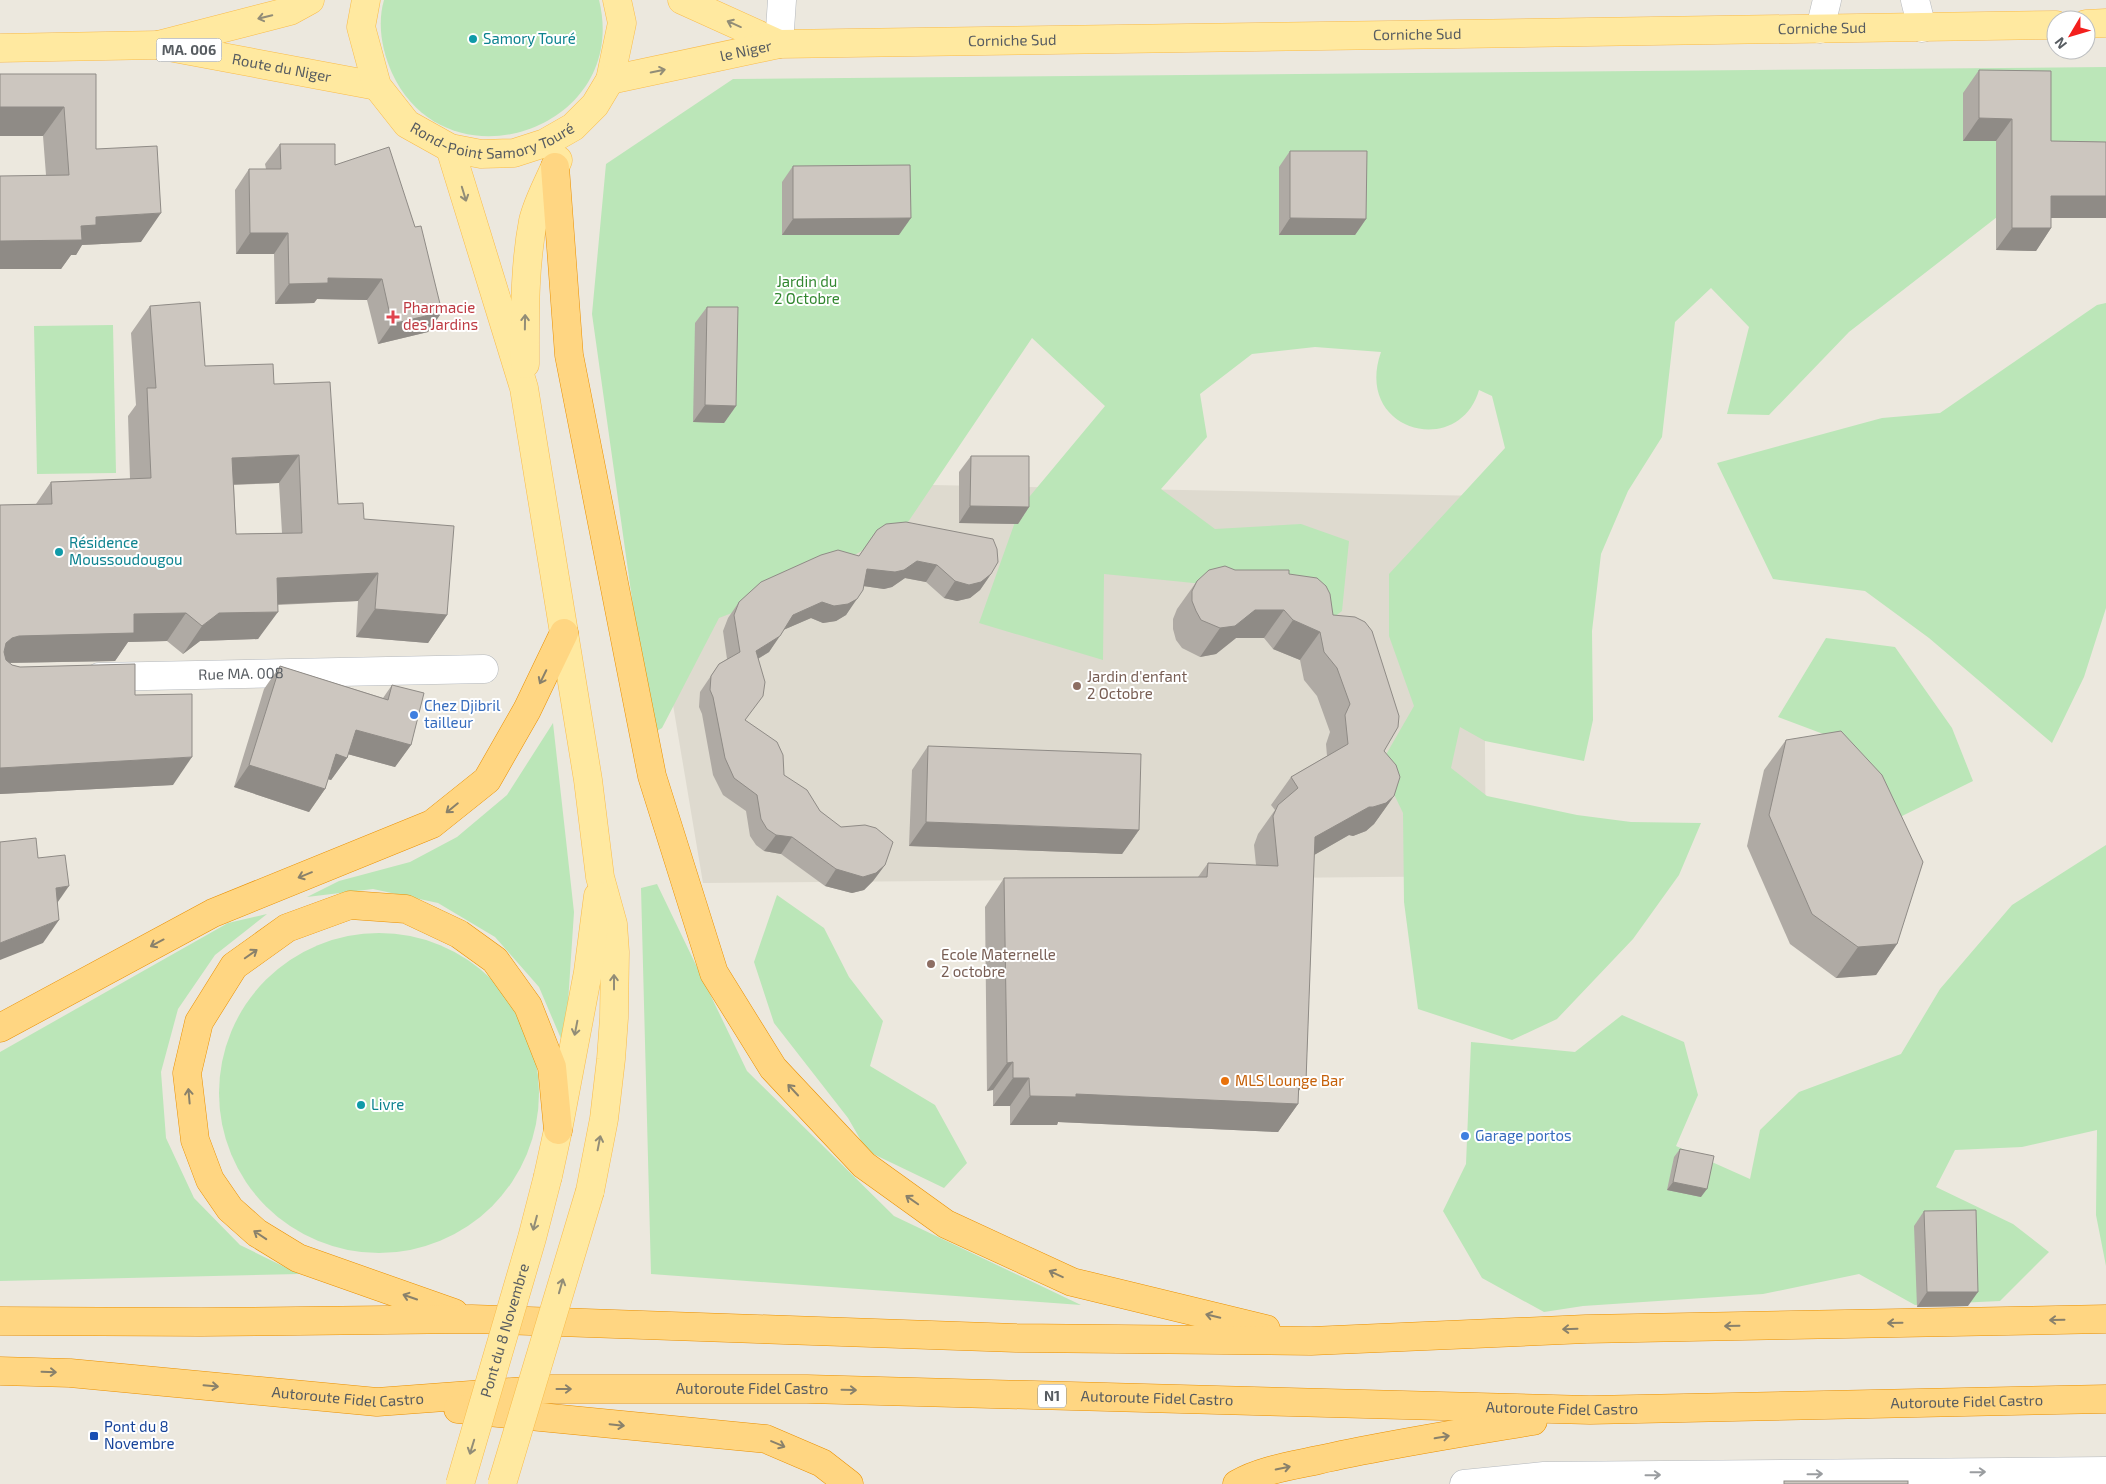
<svg xmlns="http://www.w3.org/2000/svg" width="2106" height="1484" font-family="'Exo 2',sans-serif">
  <style>
    .education { fill: #dedacf }
    .green { fill: #bbe6b8 }
    .lines { fill: none; stroke-linecap: round; stroke-linejoin: round }
    .minor-casing { stroke: #b4b8bd; stroke-width: 29 }
    .major-casing { stroke: #f9bb4a; stroke-width: 29 }
    .highway-casing { stroke: #ea9000; stroke-width: 29 }
    .minor { stroke: #fff; stroke-width: 28 }
    .major { stroke: #ffe9a0; stroke-width: 28 }
    .highway { stroke: #ffd682; stroke-width: 28 }
    .major-bridge-casing { stroke: #f9bb4a; stroke-width: 29; stroke-linecap: butt }
    .major-bridge { stroke: #ffe9a0; stroke-width: 28 }
    .wall { fill: #afaaa4; fill-rule: evenodd }
    .shaded-wall { fill: #8f8b86 }
    .building { fill: #ccc6bf; stroke: #8f8b86; fill-rule: evenodd }
    .oneway { stroke: #928d77 }
    .oneway2 { stroke: #89816b }
    .oneway3 { stroke: #9a9da0 }
    .culture-dot { fill: #0f9aa8; stroke: #fff; stroke-width: 2 }
    .health-dot { fill: #e0444e; stroke: #fff; stroke-width: 2 }
    .education-dot { fill: #8d6e63; stroke: #fff; stroke-width: 2 }
    .shop-dot { fill: #3f7fe0; stroke: #fff; stroke-width: 2 }
    .food-dot { fill: #e8710a; stroke: #fff; stroke-width: 2 }
    .transit-dot { fill: #1a4fb4; stroke: #fff; stroke-width: 2 }
    .labels { text-anchor: middle; stroke-width: 4; stroke-linejoin: round; paint-order: stroke }
    .shield { fill: #fff; stroke: #898d90; stroke-width: 1 }
    .shield-label { font-size: 14px; font-weight: bold; fill: #575c61 }
    .street-label { font-size: 15px; fill: #575c61; stroke: #fff }
    .culture-label { font-size: 15px; fill: #0d838f; stroke: #fff; text-anchor: start }
    .park-label { font-size: 15px; fill: #328730; stroke: #fff }
    .health-label { font-size: 15px; fill: #be3a42; stroke: #fff; text-anchor: start }
    .education-label { font-size: 15px; fill: #785e54; stroke: #fff; text-anchor: start }
    .shop-label { font-size: 15px; fill: #366cbe; stroke: #fff; text-anchor: start }
    .food-label { font-size: 15px; fill: #c56008; stroke: #fff; text-anchor: start }
    .transit-label { font-size: 15px; fill: #164399; stroke: #fff; text-anchor: start }
  </style>
  <rect width="100%" height="100%" fill="#ece8de"/>
  <polygon class="education" points="635,479 1483,496 1486,876 703,883"/>
  <g class="green">
    <path d="M384 0H599C631 129 447 192 392 73 382 51 377 24 384 0Z"/>
    <path d="M2106 67V163L2046 179 1849 332 1769 415 1727 414 1749 327 1711 288 1675 322 1662 437 1628 491 1601 554 1592 631 1593 720 1584 761 1485 741 1460 727 1451 768 1487 796 1577 815 1631 822 1701 823 1679 875 1633 939 1557 1019 1512 1040 1418 1009 1404 902 1403 813 1380 765 1414 706 1389 636V574L1505 448 1492 396 1479 390C1459 459 1353 432 1381 352L1315 347 1252 354 1200 394 1207 437 1161 489 1215 529 1301 524 1349 541 1342 611 1299 644 1253 589 1104 574 1103 660 979 623 1020 508 1105 406 1032 338 904 528 788 591 719 618 662 728 651 734 592 314 606 164 733 79Z"/>
    <polygon points="2106,303 2106,608 2084,677 2052,743 1929,638 1865,591 1773,579 1717,463 1882,418 1940,413 2097,305"/>
    <polygon points="113,325 116,473 37,474 34,326"/>
    <polygon points="1826,638 1895,647 1952,728 1973,781 1898,818 1826,735 1778,717"/>
    <polygon points="553,723 574,912 565,1048 539,987 495,937 438,903 373,889 307,897 339,881 410,862 457,837 507,795"/>
    <polygon points="2106,845 2106,1266 2096,1215 2097,1130 2022,1147 1955,1150 1936,1187 2013,1224 2049,1252 2000,1301 1915,1305 1859,1274 1763,1294 1583,1306 1544,1312 1482,1278 1443,1211 1466,1164 1471,1042 1575,1052 1622,1015 1684,1042 1698,1095 1676,1146 1750,1179 1760,1130 1799,1092 1901,1054 1940,989 2012,905"/>
    <polygon points="657,884 747,1071 894,1216 1081,1305 651,1274 641,888"/>
    <polygon points="777,895 824,928 849,977 883,1021 870,1066 935,1105 967,1163 944,1188 867,1151 848,1118 774,1023 754,962"/>
    <polygon points="267,914 215,955 178,1009 161,1072 166,1138 194,1198 240,1245 299,1274 0,1281 0,1052 228,923"/>
    <circle cx="379" cy="1093" r="160"/>
  </g>
  <g class="lines">
    <defs>
      <g id="minor">
        <polyline points="1915,0 1922,28"/>
        <polyline points="1820,29 1827,0"/>
        <polyline points="779,44 782,0"/>
        <path id="s1" d="M99 677 484 669"/>
        <polyline points="1464,1484 1544,1476 2106,1471"/>
      </g>
      <g id="major">
        <path id="s2" d="M310 0 290 11 158 45 377 86"/>
        <path id="s3" d="M366 0 361 27 377 86 407 124 450 148 481 154 514 153 545 143 573 127 595 105 610 80 622 23 617 0"/>
        <polyline points="682,0 779,44"/>
        <polyline points="2086,24 2106,23"/>
        <polyline points="0,48 158,45"/>
        <path id="s4" d="M610 80 779 44 2056 25"/>
        <polyline points="450,148 524,388 588,780 600,877 613,924 615,952 614,1018 611,1059 604,1119 590,1191"/>
        <path d="M525 364C525 316 524 268 533 221 538 200 550 180 558 160"/>
        <polyline points="548,1176 558,1130 588,972 598,896"/>
      </g>
      <g id="highway">
        <polyline points="555,167 569,355 652,776 714,973 773,1068 864,1165 946,1224 1072,1282 1266,1329"/>
        <polyline points="0,1028 213,913 432,824 487,780 527,710 564,633"/>
        <polyline points="454,1313 298,1258 257,1233 230,1209 210,1180 195,1140 187,1073 199,1022 234,966 287,928 350,905 406,909 459,934 495,960 528,1006 552,1067 558,1130"/>
        <polyline points="0,1321 201,1322 472,1319 1016,1338 1311,1341 1586,1329 2106,1319"/>
        <path id="s5" d="M0 1371 70 1373 377 1402 552 1389H807L1590 1410 2106 1399"/>
        <polyline points="458,1409 766,1439 822,1463 849,1484"/>
        <path d="M1237 1484C1261 1470 1291 1466 1318 1460 1389 1444 1461 1433 1533 1421"/>
      </g>
    </defs>
    <use href="#minor" class="minor-casing"/>
    <use href="#major" class="major-casing"/>
    <use href="#highway" class="highway-casing"/>
    <use href="#minor" class="minor"/>
    <use href="#major" class="major"/>
    <use href="#highway" class="highway"/>
    <defs>
      <g id="major-bridge">
        <path id="s6" d="M460 1484 532 1238 548 1176"/>
        <polyline points="502,1484 590,1191"/>
      </g>
    </defs>
    <use href="#major-bridge" class="major-bridge-casing"/>
    <use href="#major-bridge" class="major-bridge"/>
  </g>
  <g class="wall">
    <polygon points="1979,70 2051,141 2106,142 2106,218 2051,218 2051,228 2036,251 1996,250 1996,141 1963,141 1963,93"/>
    <polygon points="0,74 96,74 96,149 141,242 82,245 76,255 71,255 61,269 46,175 43,136 0,136"/>
    <polygon points="280,144 335,165 442,312 428,332 378,344 367,300 317,299 314,303 275,304 274,254 236,254 235,190 249,169 266,169 265,164"/>
    <polygon points="1290,151 1366,219 1355,235 1279,235 1279,167"/>
    <polygon points="793,166 899,235 782,235 782,182"/>
    <path d="M150 306 205 366 274 384 338 504 364 519 447 615 428 643 356 637 358 601 278 605 258 639 200 641 183 654 167 641 128 642 115 661 10 663 12 665 135 695 173 785 0 794V505L36 504 51 482 130 479 128 416 136 405 131 333ZM279 483 282 533 236 534 234 485Z"/>
    <polygon points="707,307 736,406 724,423 693,422 695,323"/>
    <polygon points="971,456 1029,507 1018,524 959,523 959,472"/>
    <polygon points="877,530 991,574 980,590 970,598 957,601 944,598 926,582 905,578 892,587 884,589 864,586 846,615 836,621 823,623 811,618 783,630 769,652 758,659 745,721 784,775 820,811 885,865 873,881 864,890 852,893 825,886 781,854 764,851 756,845 750,836 746,811 723,795 713,775 702,714 699,707 700,692 719,664 727,659 723,631 728,618 739,602 859,556"/>
    <polygon points="1235,570 1289,574 1333,615 1384,751 1394,796 1374,824 1366,831 1353,836 1349,835 1314,855 1306,1081 1298,1091 1298,1104 1278,1132 1058,1122 1057,1125 1010,1125 1010,1106 993,1106 993,1090 987,1091 985,907 1004,878 1198,877 1208,863 1256,865 1254,845 1258,834 1275,810 1271,805 1291,777 1327,756 1326,744 1330,732 1317,696 1304,680 1300,660 1273,649 1264,638 1236,638 1216,654 1200,657 1182,648 1176,640 1173,629 1173,619 1177,609 1197,581"/>
    <polygon points="280,666 383,698 392,685 411,745 395,767 348,754 347,758 331,780 328,779 325,789 309,812 234,787 264,689"/>
    <polygon points="1786,740 1897,944 1876,975 1836,978 1790,944 1747,846 1764,770"/>
    <polygon points="928,746 1139,830 1122,854 909,846 912,770"/>
    <polygon points="1680,1149 1701,1197 1667,1190 1674,1157"/>
    <polygon points="1924,1211 1968,1306 1917,1307 1914,1226"/>
  </g>
  <g class="shaded-wall">
    <polygon points="0,107 64,107 43,136 0,136"/>
    <polygon points="1979,118 2012,119 1996,141 1963,141"/>
    <polygon points="2051,196 2106,196 2106,218 2036,218"/>
    <polygon points="161,213 141,242 82,245 76,255 71,255 61,269 0,269 0,241 81,226 96,217"/>
    <polygon points="911,218 899,235 782,235 793,219"/>
    <polygon points="1290,218 1366,219 1355,235 1279,235"/>
    <polygon points="2012,228 2051,228 2036,251 1996,250"/>
    <polygon points="250,233 288,233 274,254 236,254"/>
    <polygon points="328,278 382,279 367,300 317,299 314,303 275,304 289,284"/>
    <polygon points="442,312 428,332 378,344 392,324"/>
    <polygon points="705,405 736,406 724,423 693,422"/>
    <polygon points="299,455 279,483 213,485 232,458"/>
    <polygon points="970,506 1029,507 1018,524 959,523"/>
    <polygon points="917,561 937,565 926,582 905,578 892,587 884,589 856,585 867,569"/>
    <polygon points="378,573 358,601 258,605 277,578"/>
    <polygon points="991,574 980,590 970,598 957,601 944,598 955,581"/>
    <polygon points="857,599 846,615 836,621 823,623 811,618 781,631 793,615 822,602"/>
    <polygon points="375,609 447,615 428,643 356,637"/>
    <polygon points="1255,610 1284,610 1264,638 1236,638 1216,654 1200,657 1220,628"/>
    <polygon points="278,612 258,639 200,641 183,654 202,626 219,613"/>
    <polygon points="186,613 167,641 128,642 115,661 0,663 6,643 12,638 19,636 134,614"/>
    <polygon points="1293,620 1320,632 1300,660 1273,649"/>
    <polygon points="780,636 769,652 744,667 756,651"/>
    <polygon points="356,730 411,745 395,767 340,752"/>
    <polygon points="336,754 347,758 331,780 320,777"/>
    <polygon points="192,757 173,785 0,794 0,768"/>
    <polygon points="249,765 325,789 309,812 234,787"/>
    <polygon points="1394,796 1374,824 1366,831 1353,836 1349,835 1295,866 1315,837 1369,807"/>
    <polygon points="926,822 1139,830 1122,854 909,846"/>
    <polygon points="776,835 792,837 781,854 764,851"/>
    <polygon points="885,865 873,881 864,890 852,893 825,886 836,869"/>
    <polygon points="69,886 53,909 56,888"/>
    <polygon points="59,920 43,943 0,960 0,943"/>
    <polygon points="1897,944 1876,975 1836,978 1858,947"/>
    <polygon points="1013,1062 993,1090 987,1091 1007,1063"/>
    <polygon points="1013,1078 1029,1078 1010,1106 993,1106"/>
    <polygon points="1299,1081 1306,1081 1290,1103 1298,1104 1278,1132 1058,1122 1057,1125 1010,1125 1030,1096"/>
    <polygon points="1673,1182 1707,1189 1701,1197 1667,1190"/>
    <polygon points="1927,1292 1978,1292 1968,1306 1917,1307"/>
  </g>
  <g class="building">
    <polygon points="1979,70 2051,71 2051,141 2106,142 2106,196 2051,196 2051,228 2012,228 2012,119 1979,118"/>
    <polygon points="0,74 96,74 96,149 157,146 161,213 96,217 96,225 81,226 82,240 0,241 0,176 69,175 64,107 0,107"/>
    <polygon points="280,144 335,144 335,165 389,147 415,227 421,226 442,312 392,324 382,279 328,278 328,283 289,284 288,233 250,233 249,169 281,169"/>
    <polygon points="1290,151 1367,151 1366,219 1290,218"/>
    <polygon points="910,165 911,218 793,219 793,166"/>
    <path d="M200 302 205 366 273 364 274 384 330 382 338 504 363 503 364 519 454 526 447 615 375 609 378 573 277 578 278 612 219 613 202 626 186 613 134 614V633L19 636 12 638 6 643 4 652 6 660 12 665 20 667 135 664V695L192 694V757L0 768V505L52 504 51 482 151 478 147 388H156L150 306ZM299 455 302 533 236 534 232 458Z"/>
    <polygon points="707,307 738,307 736,406 705,405"/>
    <polygon points="971,456 1029,456 1029,507 970,506"/>
    <polygon points="906,522 993,539 997,549 998,562 991,574 981,582 969,585 955,581 937,565 917,561 904,570 895,572 867,569 863,590 857,599 848,604 834,606 822,602 793,615 780,636 756,651 765,682 763,696 745,720 777,742 783,755 784,775 807,790 820,811 841,827 865,825 876,828 893,842 885,865 876,873 863,877 836,869 792,837 776,835 767,829 761,819 757,795 734,778 725,758 713,697 710,690 711,676 719,664 740,652 734,615 739,602 761,582 821,555 838,550 859,556 877,530 886,524"/>
    <polygon points="1225,566 1235,570 1289,570 1289,574 1317,578 1326,586 1330,594 1333,615 1355,617 1365,622 1372,631 1399,716 1398,727 1384,751 1396,765 1400,777 1394,796 1386,803 1373,807 1369,807 1315,837 1306,1081 1299,1081 1298,1104 1076,1094 1076,1097 1030,1096 1029,1078 1013,1078 1013,1062 1007,1063 1004,878 1207,877 1208,863 1278,866 1273,816 1278,805 1298,788 1291,777 1348,744 1345,715 1350,704 1337,668 1324,652 1320,632 1293,620 1284,610 1255,610 1235,626 1220,628 1201,620 1196,611 1192,601 1192,591 1197,581 1209,570"/>
    <polygon points="280,666 388,700 392,685 424,693 411,745 356,730 347,758 336,754 325,789 249,765"/>
    <polygon points="1841,731 1882,775 1923,862 1897,944 1858,947 1812,914 1769,815 1786,740"/>
    <polygon points="928,746 1141,754 1139,830 926,822"/>
    <polygon points="36,838 38,858 65,855 69,886 56,888 59,920 0,943 0,842"/>
    <polygon points="1680,1149 1714,1156 1707,1189 1673,1182"/>
    <polygon points="1976,1210 1978,1292 1927,1292 1924,1211"/>
    <rect x="1784" y="1481" width="124" height="3"/>
  </g>
  <defs><path id="oneway-shaft" d="M-6 0H5M1.5-3L5.5 0L1.5 3" fill="none" stroke-width="1.6" stroke-linecap="round" stroke-linejoin="round" transform="scale(1.25)"/></defs>
  <g class="oneway">
    <use href="#oneway-shaft" transform="translate(265 17) rotate(166)"/>
    <use href="#oneway-shaft" transform="translate(734 24) rotate(-156)"/>
    <use href="#oneway-shaft" transform="translate(658 71) rotate(-12)"/>
    <use href="#oneway-shaft" transform="translate(464 194) rotate(73)"/>
    <use href="#oneway-shaft" transform="translate(525 322) rotate(-89)"/>
    <use href="#oneway-shaft" transform="translate(614 982) rotate(-90)"/>
    <use href="#oneway-shaft" transform="translate(576 1028) rotate(101)"/>
    <use href="#oneway-shaft" transform="translate(599 1143) rotate(-79)"/>
    <use href="#oneway-shaft" transform="translate(535 1223) rotate(105)"/>
    <use href="#oneway-shaft" transform="translate(561 1286) rotate(-74)"/>
    <use href="#oneway-shaft" transform="translate(472 1447) rotate(107)"/>
  </g>
  <g class="oneway2">
    <use href="#oneway-shaft" transform="translate(543 677) rotate(116)"/>
    <use href="#oneway-shaft" transform="translate(452 808) rotate(141)"/>
    <use href="#oneway-shaft" transform="translate(305 875) rotate(158)"/>
    <use href="#oneway-shaft" transform="translate(157 943) rotate(152)"/>
    <use href="#oneway-shaft" transform="translate(251 954) rotate(-35)"/>
    <use href="#oneway-shaft" transform="translate(793 1090) rotate(-133)"/>
    <use href="#oneway-shaft" transform="translate(189 1096) rotate(-95)"/>
    <use href="#oneway-shaft" transform="translate(912 1200) rotate(-145)"/>
    <use href="#oneway-shaft" transform="translate(260 1235) rotate(-146)"/>
    <use href="#oneway-shaft" transform="translate(1056 1274) rotate(-155)"/>
    <use href="#oneway-shaft" transform="translate(410 1297) rotate(-161)"/>
    <use href="#oneway-shaft" transform="translate(1213 1316) rotate(-166)"/>
    <use href="#oneway-shaft" transform="translate(2057 1320) rotate(179)"/>
    <use href="#oneway-shaft" transform="translate(1895 1323) rotate(179)"/>
    <use href="#oneway-shaft" transform="translate(1732 1326) rotate(179)"/>
    <use href="#oneway-shaft" transform="translate(1570 1329) rotate(178)"/>
    <use href="#oneway-shaft" transform="translate(49 1372) rotate(2)"/>
    <use href="#oneway-shaft" transform="translate(211 1386) rotate(5)"/>
    <use href="#oneway-shaft" transform="translate(564 1389)"/>
    <use href="#oneway-shaft" transform="translate(849 1390) rotate(1)"/>
    <use href="#oneway-shaft" transform="translate(617 1425) rotate(6)"/>
    <use href="#oneway-shaft" transform="translate(1442 1437) rotate(-10)"/>
    <use href="#oneway-shaft" transform="translate(778 1444) rotate(23)"/>
    <use href="#oneway-shaft" transform="translate(1283 1468) rotate(-12)"/>
  </g>
  <g class="oneway3">
    <use href="#oneway-shaft" transform="translate(1978 1472) rotate(-1)"/>
    <use href="#oneway-shaft" transform="translate(1815 1474) rotate(-1)"/>
    <use href="#oneway-shaft" transform="translate(1653 1475) rotate(-1)"/>
  </g>
  <g class="culture-dot">
    <circle cx="473" cy="39" r="5"/>
    <circle cx="59" cy="552" r="5"/>
    <circle cx="361" cy="1105" r="5"/>
  </g>
  <path class="health-dot" d="M390.5 309.5h5v5h5v5h-5v5h-5v-5h-5v-5h5z"/>
  <g class="education-dot">
    <circle cx="1077" cy="686" r="5"/>
    <circle cx="931" cy="964" r="5"/>
  </g>
  <g class="shop-dot">
    <circle cx="414" cy="715" r="5"/>
    <circle cx="1465" cy="1136" r="5"/>
  </g>
  <circle class="food-dot" cx="1225" cy="1081" r="5"/>
  <rect class="transit-dot" x="89" y="1431" width="10" height="10" rx="2.5"/>
  <g class="labels">
    <g class="shield">
      <rect x="156.5" y="38.5" width="65" height="23" rx="4"/>
      <rect x="1038" y="1384.5" width="28" height="23" rx="4"/>
    </g>
    <g class="shield-label">
      <text x="189" y="55">MA. 006</text>
      <text x="1052" y="1401">N1</text>
    </g>
    <g class="street-label">
      <text dy="5" stroke="none"><textPath href="#s4" startOffset="1216">Corniche Sud</textPath></text>
      <text dy="5" stroke="none"><textPath href="#s4" startOffset="811">Corniche Sud</textPath></text>
      <text dy="5" stroke="none"><textPath href="#s4" startOffset="406">Corniche Sud</textPath></text>
      <text dy="5" stroke="none"><textPath href="#s4" startOffset="139">le Niger</textPath></text>
      <text dy="5" stroke="none"><textPath href="#s2" startOffset="285">Route du Niger</textPath></text>
      <text dy="5" stroke="none"><textPath href="#s3" startOffset="229">Rond-Point Samory Touré</textPath></text>
      <text dy="5" stroke="none"><textPath href="#s1" startOffset="142">Rue MA. 008</textPath></text>
      <text dy="5" stroke="none"><textPath href="#s6" startOffset="160">Pont du 8 Novembre</textPath></text>
      <text dy="5" stroke="none"><textPath href="#s5" startOffset="754">Autoroute Fidel Castro</textPath></text>
      <text dy="5" stroke="none"><textPath href="#s5" startOffset="349">Autoroute Fidel Castro</textPath></text>
      <text dy="5" stroke="none"><textPath href="#s5" startOffset="1159">Autoroute Fidel Castro</textPath></text>
      <text dy="5" stroke="none"><textPath href="#s5" startOffset="1969">Autoroute Fidel Castro</textPath></text>
      <text dy="5" stroke="none"><textPath href="#s5" startOffset="1564">Autoroute Fidel Castro</textPath></text>
    </g>
    <g class="culture-label">
      <text x="483" y="44">Samory Touré</text>
      <text x="69" y="548">Résidence<tspan x="69" dy="17">Moussoudougou</tspan></text>
      <text x="371" y="1110">Livre</text>
    </g>
    <g class="park-label">
      <text x="807" y="287">Jardin du<tspan x="807" dy="17">2 Octobre</tspan></text>
    </g>
    <g class="health-label">
      <text x="403" y="313">Pharmacie<tspan x="403" dy="17">des Jardins</tspan></text>
    </g>
    <g class="education-label">
      <text x="1087" y="682">Jardin d'enfant<tspan x="1087" dy="17">2 Octobre</tspan></text>
      <text x="941" y="960">Ecole Maternelle<tspan x="941" dy="17">2 octobre</tspan></text>
    </g>
    <g class="shop-label">
      <text x="424" y="711">Chez Djibril<tspan x="424" dy="17">tailleur</tspan></text>
      <text x="1475" y="1141">Garage portos</text>
    </g>
    <g class="food-label">
      <text x="1235" y="1086">MLS Lounge Bar</text>
    </g>
    <g class="transit-label">
      <text x="104" y="1432">Pont du 8<tspan x="104" dy="17">Novembre</tspan></text>
    </g>
  </g>
  <g transform="translate(2071 35) rotate(232)"><circle r="24" fill="#ffffff" stroke="#bcbec0"/>
  <path d="M0-4L9 19L0 12L-9 19Z" fill="#f31f1d"/>
  <text y="-8" font-size="14" font-weight="bold" text-anchor="middle" fill="#575c61">N</text>
  </g>
</svg>
